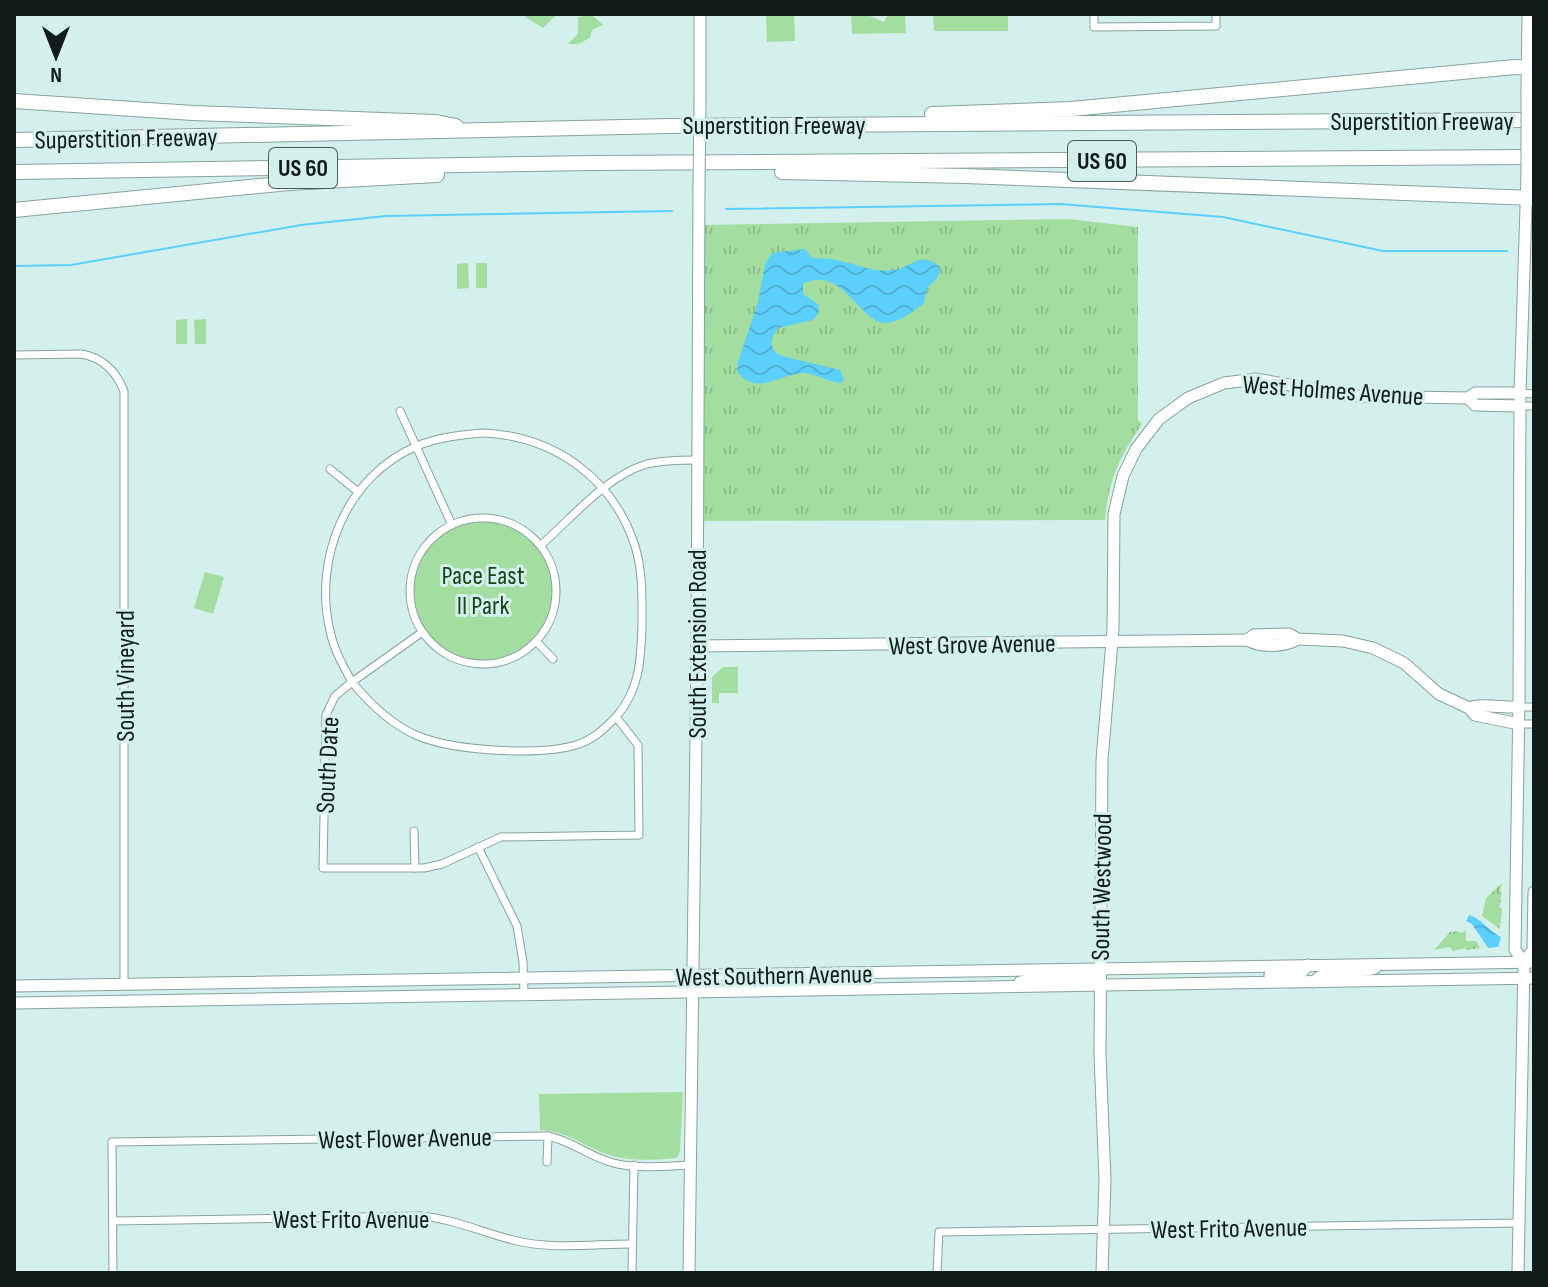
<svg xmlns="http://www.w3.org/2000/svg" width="1548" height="1287" font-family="'Sofia Sans Condensed',sans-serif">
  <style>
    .grass { fill: url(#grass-tufts) }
    .park { fill: #a3dea0 }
    .water { fill: url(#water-waves) }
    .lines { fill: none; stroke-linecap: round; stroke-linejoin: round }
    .stream { stroke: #5dcffc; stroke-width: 2 }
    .street-casing { stroke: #87a29e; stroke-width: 9 }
    .secondary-casing { stroke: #87a29e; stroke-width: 13 }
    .highway-casing { stroke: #87a29e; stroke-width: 16 }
    .street { stroke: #fff; stroke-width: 7 }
    .secondary { stroke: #fff; stroke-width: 11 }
    .highway { stroke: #fff; stroke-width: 14 }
    .secondary-bridge-casing { stroke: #87a29e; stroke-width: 13; stroke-linecap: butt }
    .secondary-bridge { stroke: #fff; stroke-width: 11 }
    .labels { text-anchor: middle; stroke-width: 6; stroke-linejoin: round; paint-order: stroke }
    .shield { fill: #d3f0ec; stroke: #4b5c59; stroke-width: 2 }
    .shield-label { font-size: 24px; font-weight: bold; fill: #111c1a }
    .street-label { font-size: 26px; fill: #111c1a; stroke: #d3f0ec }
    .park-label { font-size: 26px; fill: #164517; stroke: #d3f0ec }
  </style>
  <defs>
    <pattern id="grass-tufts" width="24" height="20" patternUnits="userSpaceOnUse" patternTransform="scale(2)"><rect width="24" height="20" fill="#a3dea0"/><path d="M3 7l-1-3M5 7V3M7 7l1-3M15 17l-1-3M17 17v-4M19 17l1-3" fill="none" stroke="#8bbe89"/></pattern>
    <pattern id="water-waves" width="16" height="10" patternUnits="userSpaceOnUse" patternTransform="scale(2)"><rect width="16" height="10" fill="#5dcffc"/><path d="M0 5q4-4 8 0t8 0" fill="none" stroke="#50b1d7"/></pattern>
  </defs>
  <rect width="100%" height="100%" fill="#d3f0ec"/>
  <g class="grass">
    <path d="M1069 219 1138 227V420L1142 424C1119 458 1109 479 1105 520L697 521 698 225Z"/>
    <polygon points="1502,883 1500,891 1502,893 1500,899 1502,900 1499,907 1502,909 1500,929 1482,916 1486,898"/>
    <polygon points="1458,931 1460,933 1466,931 1466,941 1476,941 1480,948 1466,950 1465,948 1453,951 1450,947 1434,950 1450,932"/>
  </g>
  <g class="park">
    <polygon points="527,14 557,14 543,28 525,17"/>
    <polygon points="766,14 794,14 795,41 767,42"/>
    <polygon points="851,14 865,14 884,22 888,14 905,14 906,33 852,34"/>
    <polygon points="933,14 1008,14 1008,31 934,31"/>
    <polygon points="592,15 603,25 592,30 590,38 578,44 568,44 578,34 578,17"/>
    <polygon points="468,263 469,288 457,289 457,264"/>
    <rect x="476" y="263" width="11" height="25"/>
    <polygon points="187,319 187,344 176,344 176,320"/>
    <polygon points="206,319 206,344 195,344 194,320"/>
    <circle cx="483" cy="591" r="69"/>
    <polygon points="205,572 224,577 213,614 194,608"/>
    <polygon points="723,667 738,667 738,693 719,693 719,703 712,703 712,677"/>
    <path d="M683 1092 680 1152 677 1158C654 1160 628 1162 606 1154 582 1145 566 1131 540 1130L539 1094Z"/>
  </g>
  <g class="water">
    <path d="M805 249 812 258C820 259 829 258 837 260 856 264 874 273 893 270 914 267 919 250 940 267 941 281 930 281 926 292 925 295 925 299 924 303 914 311 898 324 884 323 858 320 841 264 803 284V294L818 304 819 312 813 320 778 328C770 339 768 350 782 356L840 370 844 379 841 383C828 382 817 374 804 373 780 373 757 398 737 371L738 362 758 302 765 264 772 253Z"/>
    <path d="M1469 915C1479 917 1489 931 1501 937L1498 947 1488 948 1472 924 1466 921Z"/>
  </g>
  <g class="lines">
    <g class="stream">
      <polyline points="726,209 1060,204 1223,217 1383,251 1507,251"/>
      <polyline points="14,266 71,265 301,225 386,216 672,211"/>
    </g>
    <defs>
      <g id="street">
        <polyline points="1094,14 1094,27 1216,26 1216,14"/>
        <path d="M14 355 82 354C103 358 116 371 124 391V985"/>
        <polyline points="1520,393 1534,394"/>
        <polyline points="1520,406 1534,406"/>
        <polyline points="400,411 452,525"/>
        <path d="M483 433C554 436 613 478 635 546 643 571 642 599 642 625 641 659 640 690 616 717L638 745 639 835 501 837 442 864 424 868H323L326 715 335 696 352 682C343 666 334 650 330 631 313 559 346 476 417 446 438 437 461 435 483 433Z"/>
        <polyline points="330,469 358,492"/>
        <circle cx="483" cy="591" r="73"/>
        <path d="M541 545C572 518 606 476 647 464 664 460 681 460 698 460"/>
        <path d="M421 633 352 682C370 704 392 725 418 736 455 751 539 756 576 745 593 740 604 729 616 717"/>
        <polyline points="536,641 553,659"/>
        <polyline points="1519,707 1534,707"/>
        <polyline points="1519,724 1534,724"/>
        <polyline points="414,831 415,868"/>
        <polyline points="478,847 517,926 523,962 524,995"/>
        <polyline points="547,1162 548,1136"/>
        <path d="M114 1221 421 1216C454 1219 481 1232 513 1240 550 1250 594 1244 632 1244"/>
        <path d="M113 1273 112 1142 548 1136C571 1141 586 1154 607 1161 632 1170 664 1166 691 1165"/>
        <polyline points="632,1273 634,1165"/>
        <polyline points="937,1273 939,1232 1519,1223"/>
      </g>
      <g id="secondary">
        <polyline points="1527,91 1528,14"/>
        <polyline points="700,101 700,14"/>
        <polyline points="1468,398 1475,405 1520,406"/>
        <polyline points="1247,640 1254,635 1289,634 1298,639 1343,641 1373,648 1404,663 1439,694 1469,708 1475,715 1519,724"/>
        <path d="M697 646 1247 640C1262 648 1284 647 1298 639"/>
        <path d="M1469 708C1482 703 1504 708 1519 707"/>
        <polyline points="1524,962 1533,950 1534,892"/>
        <polyline points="1270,975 1300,974 1308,965"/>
        <polyline points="1020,982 1033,979 1092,978 1100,970"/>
        <path d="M1314 982C1325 967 1357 974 1375 968"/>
        <polyline points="14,986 1534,962"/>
        <polyline points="14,1003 1534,978"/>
        <polyline points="689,1273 697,660 699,186"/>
        <polyline points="1102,1273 1105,1179 1100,1055 1102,760 1113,629 1114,514 1123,476 1136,449 1159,419 1188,398 1224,383 1256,379 1350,396 1468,398 1475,393 1520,393"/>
        <polyline points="1518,1273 1524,962 1515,950 1519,700 1520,393 1527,176"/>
      </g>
      <g id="highway">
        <polyline points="14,101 193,113 436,122 456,126"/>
        <polyline points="932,114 1071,109 1515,67 1534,68"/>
        <polyline points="14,140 670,126 1534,120"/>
        <polyline points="14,172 593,163 1534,157"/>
        <polyline points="782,172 965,176 1534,198"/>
        <polyline points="14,210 289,183 437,175"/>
      </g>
    </defs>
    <use href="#street" class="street-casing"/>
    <use href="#secondary" class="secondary-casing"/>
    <use href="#highway" class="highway-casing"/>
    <use href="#street" class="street"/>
    <use href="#secondary" class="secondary"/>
    <use href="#highway" class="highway"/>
    <defs>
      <g id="secondary-bridge">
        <polyline points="1527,91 1527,176"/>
        <polyline points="699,186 700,101"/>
      </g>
    </defs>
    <use href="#secondary-bridge" class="secondary-bridge-casing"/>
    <use href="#secondary-bridge" class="secondary-bridge"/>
  </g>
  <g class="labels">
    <g class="shield">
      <rect x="1068" y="141" width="68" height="40" rx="6"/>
      <rect x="269" y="148" width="68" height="40" rx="6"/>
    </g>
    <g class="shield-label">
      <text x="1102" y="169">US 60</text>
      <text x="303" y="176">US 60</text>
    </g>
    <g class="street-label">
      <text x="1422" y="130">Superstition Freeway</text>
      <text x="774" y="134">Superstition Freeway</text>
      <text transform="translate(126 138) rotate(-1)" y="9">Superstition Freeway</text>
      <text transform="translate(1333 390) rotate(4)" y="9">West Holmes Avenue</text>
      <text transform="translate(697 644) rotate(-90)" y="9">South Extension Road</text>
      <text transform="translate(972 644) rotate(-1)" y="9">West Grove Avenue</text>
      <text transform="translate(125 676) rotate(-90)" y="9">South Vineyard</text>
      <text transform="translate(327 765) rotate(-87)" y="9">South Date</text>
      <text transform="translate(1101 887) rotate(-89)" y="9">South Westwood</text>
      <text transform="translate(774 975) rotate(-1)" y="9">West Southern Avenue</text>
      <text transform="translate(405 1138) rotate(-1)" y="9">West Flower Avenue</text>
      <text x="351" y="1228">West Frito Avenue</text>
      <text transform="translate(1229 1228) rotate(-1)" y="9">West Frito Avenue</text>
    </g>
    <g class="park-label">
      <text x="483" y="584">Pace East<tspan x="483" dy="30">II Park</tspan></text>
    </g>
  </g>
  <rect width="1548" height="1287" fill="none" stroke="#111c1a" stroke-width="32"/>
  <g transform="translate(56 56) rotate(180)" stroke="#d3f0ec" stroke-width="6" paint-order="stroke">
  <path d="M0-6L14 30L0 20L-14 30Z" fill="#111c1a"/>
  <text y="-12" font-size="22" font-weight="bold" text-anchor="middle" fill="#111c1a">N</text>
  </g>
</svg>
